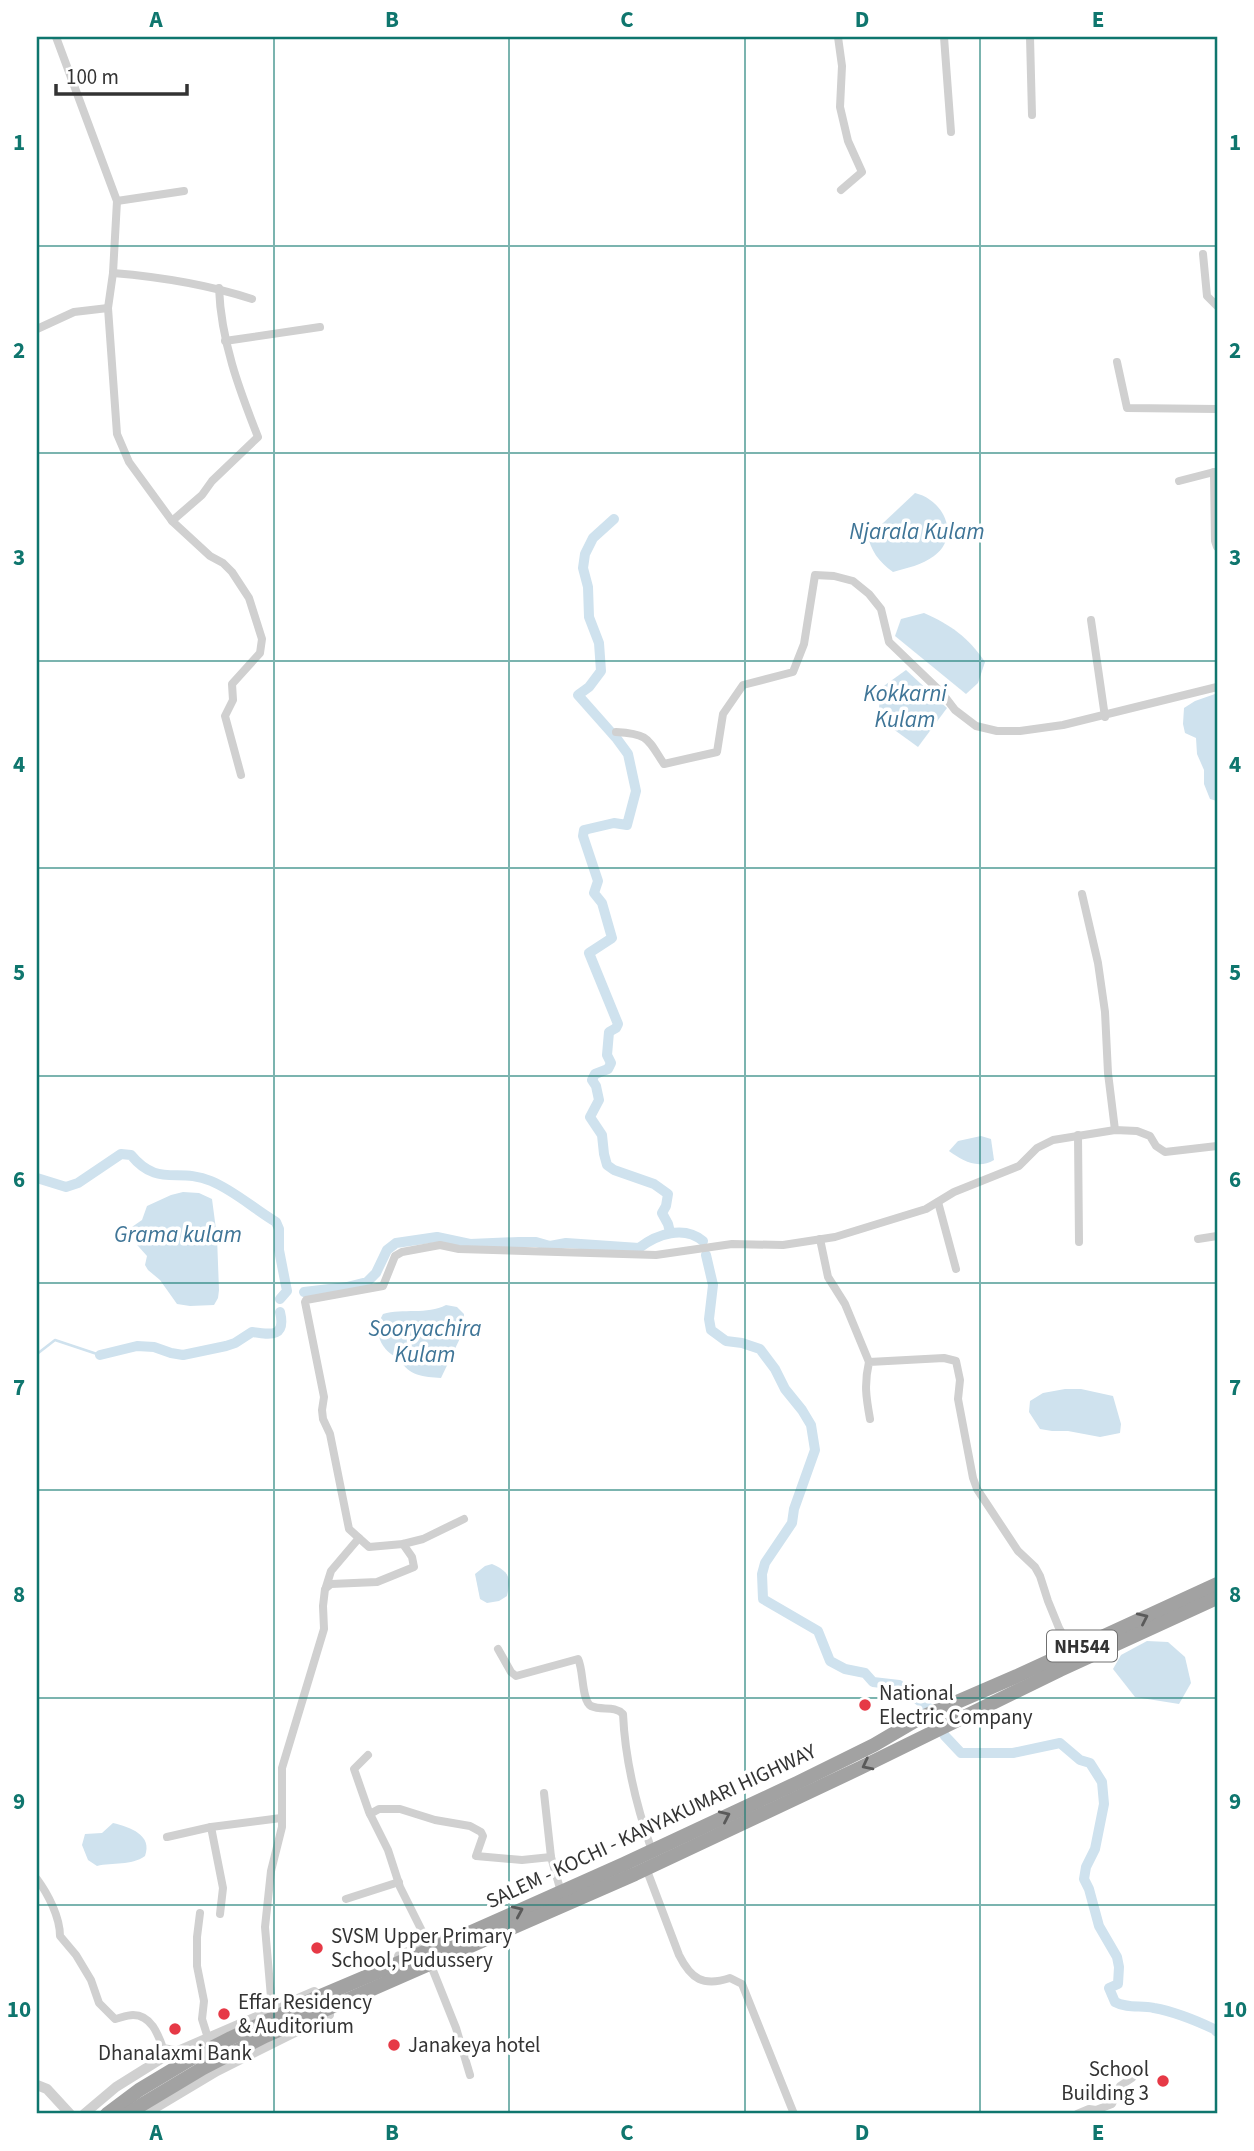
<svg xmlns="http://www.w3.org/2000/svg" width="1254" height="2151" font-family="'Source Sans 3',sans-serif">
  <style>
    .water { fill: #cfe2ee }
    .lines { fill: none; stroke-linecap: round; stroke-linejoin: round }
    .stream { stroke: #cfe2ee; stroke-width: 2.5 }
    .canal { stroke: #cfe2ee; stroke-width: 10 }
    .minor { stroke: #d0d0d0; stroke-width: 8 }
    .tertiary { stroke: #d0d0d0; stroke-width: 10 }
    .trunk { stroke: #a2a2a2; stroke-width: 14 }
    .oneway { stroke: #5a5a5a }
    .grid { fill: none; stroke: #0f766e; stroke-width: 2; stroke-opacity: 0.55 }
    .poi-dot { fill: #e63946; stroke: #fff; stroke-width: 2.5 }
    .labels { text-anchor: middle; stroke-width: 7; stroke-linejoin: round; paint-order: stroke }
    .shield { fill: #fff; stroke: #707070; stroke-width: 2 }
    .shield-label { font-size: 19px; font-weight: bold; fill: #333 }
    .poi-label { font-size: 21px; fill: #333; stroke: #fff; text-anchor: start }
    .street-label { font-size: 21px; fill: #333; stroke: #fff }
    .water-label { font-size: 23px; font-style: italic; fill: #3f7597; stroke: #fff }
    .neatline { fill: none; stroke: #0f766e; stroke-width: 2.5 }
    .grid-label { font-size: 23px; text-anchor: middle; font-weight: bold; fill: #0f766e }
  </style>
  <rect width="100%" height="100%" fill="#fff"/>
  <g class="water">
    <path d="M915 493C944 500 961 536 934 556 922 565 907 568 893 572 878 561 871 551 867 533L881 525Z"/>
    <path d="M924 613C951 625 968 637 985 662L978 683 966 694 895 636 901 619Z"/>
    <polygon points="906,670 947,708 918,747 878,718 881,688"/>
    <polygon points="1215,694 1217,695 1217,801 1210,799 1204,784 1204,770 1197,754 1196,738 1185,733 1183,724 1184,708 1195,701"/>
    <path d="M981 1136 991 1139 994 1160C977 1170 962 1160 949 1151L958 1141Z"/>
    <polygon points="183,1192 199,1193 212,1199 217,1237 219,1290 218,1298 214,1305 190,1306 177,1304 160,1280 148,1270 145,1265 147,1256 130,1237 129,1229 142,1220 147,1206 171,1195"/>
    <path d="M446 1305 457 1307 464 1314 463 1332 441 1378C424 1377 408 1376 400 1359 381 1351 372 1332 383 1314 403 1308 427 1315 446 1305Z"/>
    <polygon points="1065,1389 1081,1389 1113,1396 1121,1424 1120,1433 1100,1437 1068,1431 1052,1431 1040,1429 1029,1412 1030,1401 1043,1393"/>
    <path d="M492 1564C510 1572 511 1578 507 1596L499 1601 487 1603 480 1599 475 1574 485 1566Z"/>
    <polygon points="1147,1641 1168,1642 1185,1657 1191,1683 1179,1704 1135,1697 1113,1669 1121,1655"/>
    <path d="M113 1823C130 1827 153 1835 145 1856 131 1866 113 1862 97 1866L88 1860 82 1845 85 1834 102 1833Z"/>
  </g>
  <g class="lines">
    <polyline class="stream" points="37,1354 55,1340 100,1355"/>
    <g class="canal">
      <polyline points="614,519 593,538 585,554 583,568 588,587 589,617 599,643 601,671 589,687 578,695 617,739 628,754 636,791 627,825 614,823 584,830 583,836 598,881 594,893 602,903 612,938 589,953 618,1024 616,1028 609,1032 607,1055 611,1063 608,1069 595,1074 592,1080 596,1086 599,1100 590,1117 602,1135 604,1154 607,1165 614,1170 654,1184 668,1194 666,1206 662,1213 668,1224 670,1232"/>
      <path d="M37 1178 66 1187 78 1183 121 1154 131 1155C158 1188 178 1167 211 1181 235 1191 254 1209 276 1222L279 1229V1250L287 1291 280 1299"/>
      <path d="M706 1255 713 1285 709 1319 711 1330 726 1341 742 1343 760 1349 775 1369 785 1389 802 1410 811 1425 815 1450 794 1509 792 1523 765 1563 762 1574 763 1599 818 1631 830 1661 845 1669 865 1673 873 1682 899 1685 930 1709 945 1736 961 1753H1013L1060 1743 1080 1760 1090 1763 1102 1782 1104 1804 1095 1849 1086 1867 1084 1879 1089 1889 1099 1926 1117 1957 1119 1967 1118 1984 1109 1988 1115 2002C1128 2009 1140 2005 1154 2008 1176 2012 1195 2020 1214 2029L1217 2032"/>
      <path d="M304 1292 347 1287 367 1282 376 1273 387 1250 396 1243 437 1237 470 1244 519 1242H536L550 1246 566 1243 639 1248C657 1234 684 1225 703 1241"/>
      <path d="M100 1355 137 1346 154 1347 171 1353 183 1355 226 1346 235 1343 252 1332C272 1335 286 1337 280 1312"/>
    </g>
    <g class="minor">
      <polyline points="56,37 117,201 113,273 108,308 117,434 129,462 172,521 210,556 223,563 232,572 249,598 262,639 260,653 232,684 233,700 225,716 241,775"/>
      <polyline points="838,37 842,66 840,107 848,141 862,172 841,190"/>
      <polyline points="944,37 951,132"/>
      <polyline points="1030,37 1032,115"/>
      <polyline points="117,201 184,191"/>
      <polyline points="1203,254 1207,296 1217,306"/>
      <path d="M113 273C161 277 206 284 252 299"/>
      <polyline points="37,329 74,312 108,308"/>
      <polyline points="225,341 320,327"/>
      <polyline points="1117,362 1127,408 1217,409"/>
      <polyline points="1217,472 1214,472 1215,541 1217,547"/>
      <polyline points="1179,481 1214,472"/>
      <path d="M172 521 202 495 212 481 258 437C239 389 221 341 219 288"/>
      <polyline points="1091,620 1105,717"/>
      <path d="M616 732C649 734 647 738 664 764L717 752 723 714 743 685 793 672 804 644 815 575 834 576 853 581 869 594 881 609 889 642 942 693 955 710 976 726 997 731H1020L1063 725 1217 687"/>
      <polyline points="1082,894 1098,963 1105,1012 1108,1073 1115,1130"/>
      <polyline points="1078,1135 1079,1242"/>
      <polyline points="938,1202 956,1269"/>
      <polyline points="820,1239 828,1277 845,1304 869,1362"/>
      <polyline points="1198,1239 1217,1236"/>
      <path d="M870 1419C866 1397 864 1384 869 1362L944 1358 956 1361 960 1380 958 1399 973 1478 977 1489 1018 1551 1035 1567 1040 1576 1048 1601 1059 1628 1072 1651"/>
      <polyline points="464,1519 423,1539 403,1544 369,1547 349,1529 330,1434 323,1419 322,1410 324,1397 305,1302 306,1300 383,1286 395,1256 402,1252 440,1245 459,1249 656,1255 732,1244 783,1245 835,1237 926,1209 954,1192 1019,1166 1037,1148 1053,1140 1115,1130 1137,1131 1150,1136 1156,1146 1165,1152 1217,1146"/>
      <polyline points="326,1587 331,1571 359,1538"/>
      <path d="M498 1649 511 1672 516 1676 578 1659C584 1670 581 1700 591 1706 602 1711 614 1705 623 1714 625 1760 637 1808 652 1851"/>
      <polyline points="368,1755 354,1769 369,1812 388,1850 400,1887 428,1943"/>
      <polyline points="544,1793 551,1857"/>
      <polyline points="370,1814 379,1809 400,1809 435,1820 470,1826 481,1832 483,1836 476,1856 522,1860 551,1857 561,1892"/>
      <polyline points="211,1827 223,1888 220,1914"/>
      <polyline points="167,1837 211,1827 281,1818"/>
      <path d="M646 1868 679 1955C691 1979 703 1987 730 1978L742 1984 794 2114"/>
      <path d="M37 1879C48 1894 60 1917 60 1936L76 1955 91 1980 99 2003 115 2019C120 2018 127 2015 133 2015 151 2015 158 2034 163 2048L180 2051"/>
      <polyline points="346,1899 399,1882"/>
      <polyline points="200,1913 197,1937 197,1966 204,2001 202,2019 208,2038"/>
      <polyline points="432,1968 456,2028 470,2075"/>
      <polyline points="272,2009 265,1927 271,1871 282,1827 282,1768 324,1629 323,1606 325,1589 331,1584 377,1582 414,1567 412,1557 403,1544"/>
      <polyline points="1096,2110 1112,2104 1120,2086 1132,2078"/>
      <polyline points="1077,2114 1089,2109 1096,2110 1099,2114"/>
    </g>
    <g class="tertiary">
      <polyline points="399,1956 428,1943 440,1940"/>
      <polyline points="37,2085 47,2089 70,2114"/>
      <polyline points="84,2114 116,2087 164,2057 314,1992"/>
      <polyline points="145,2114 217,2071 329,2015"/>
    </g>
    <g class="trunk">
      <polyline points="107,2114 139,2090 194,2057 231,2038 316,1998 467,1934 624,1864 797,1783 874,1745 920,1718 1017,1676 1217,1584"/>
      <polyline points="128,2114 143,2104 203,2068 265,2036 635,1874 860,1768 1060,1670 1217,1598"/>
    </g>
  </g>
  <defs><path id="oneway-chevron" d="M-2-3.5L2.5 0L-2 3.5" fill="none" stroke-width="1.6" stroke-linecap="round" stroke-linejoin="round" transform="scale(1.75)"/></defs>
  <g class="oneway">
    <use href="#oneway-chevron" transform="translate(1143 1618) rotate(-25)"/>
    <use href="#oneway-chevron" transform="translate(867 1765) rotate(153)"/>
    <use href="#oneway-chevron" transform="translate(725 1816) rotate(-25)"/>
    <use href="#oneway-chevron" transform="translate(518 1911) rotate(-24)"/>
  </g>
  <path class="grid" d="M274 37V2114M509 37V2114M745 37V2114M980 37V2114M37 246H1217M37 453H1217M37 661H1217M37 868H1217M37 1076H1217M37 1283H1217M37 1490H1217M37 1698H1217M37 1905H1217"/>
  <g class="poi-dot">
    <circle cx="865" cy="1705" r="7"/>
    <circle cx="317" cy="1948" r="7"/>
    <circle cx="224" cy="2014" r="7"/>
    <circle cx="175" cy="2029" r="7"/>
    <circle cx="394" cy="2045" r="7"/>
    <circle cx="1163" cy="2081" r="7"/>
  </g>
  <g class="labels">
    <rect class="shield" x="1047" y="1630.5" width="70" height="31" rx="5"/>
    <g class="shield-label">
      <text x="1082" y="1653">NH544</text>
    </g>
    <g class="poi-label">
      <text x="879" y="1700">National<tspan x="879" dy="24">Electric Company</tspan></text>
      <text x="331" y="1943">SVSM Upper Primary<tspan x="331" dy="24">School, Pudussery</tspan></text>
      <text x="238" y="2009">Effar Residency<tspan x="238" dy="24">&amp; Auditorium</tspan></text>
      <text x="408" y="2052">Janakeya hotel</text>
      <text x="175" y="2060" text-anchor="middle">Dhanalaxmi Bank</text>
      <text x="1149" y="2076" text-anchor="end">School<tspan x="1149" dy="24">Building 3</tspan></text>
    </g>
    <g class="street-label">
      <text transform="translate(651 1826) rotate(-25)" y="7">SALEM - KOCHI - KANYAKUMARI HIGHWAY</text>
    </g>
    <g class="water-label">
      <text x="917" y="539">Njarala Kulam</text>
      <text x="905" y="701">Kokkarni<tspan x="905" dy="26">Kulam</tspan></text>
      <text x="178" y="1242">Grama kulam</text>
      <text x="425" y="1336">Sooryachira<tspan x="425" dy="26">Kulam</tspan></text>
    </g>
  </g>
  <rect width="1254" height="2151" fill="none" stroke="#ffffff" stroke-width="77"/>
  <path d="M56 84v10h131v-10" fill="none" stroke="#333333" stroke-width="3.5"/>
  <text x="66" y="84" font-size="21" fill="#333333" stroke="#ffffff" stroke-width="5" paint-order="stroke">100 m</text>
  <rect x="38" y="38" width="1178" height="2074" class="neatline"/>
  <g class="grid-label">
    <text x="156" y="27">A</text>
    <text x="392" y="27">B</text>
    <text x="627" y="27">C</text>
    <text x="862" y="27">D</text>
    <text x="1098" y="27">E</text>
    <text x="19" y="150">1</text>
    <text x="1235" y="150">1</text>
    <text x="19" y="358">2</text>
    <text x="1235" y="358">2</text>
    <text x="19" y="565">3</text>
    <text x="1235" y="565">3</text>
    <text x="19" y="772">4</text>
    <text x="1235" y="772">4</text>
    <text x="19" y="980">5</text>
    <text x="1235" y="980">5</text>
    <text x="19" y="1187">6</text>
    <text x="1235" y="1187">6</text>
    <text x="19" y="1395">7</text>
    <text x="1235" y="1395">7</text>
    <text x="19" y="1602">8</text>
    <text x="1235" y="1602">8</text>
    <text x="19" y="1809">9</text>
    <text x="1235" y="1809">9</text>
    <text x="19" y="2017">10</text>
    <text x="1235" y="2017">10</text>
    <text x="156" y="2140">A</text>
    <text x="392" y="2140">B</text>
    <text x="627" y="2140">C</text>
    <text x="862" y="2140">D</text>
    <text x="1098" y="2140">E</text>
  </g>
</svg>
